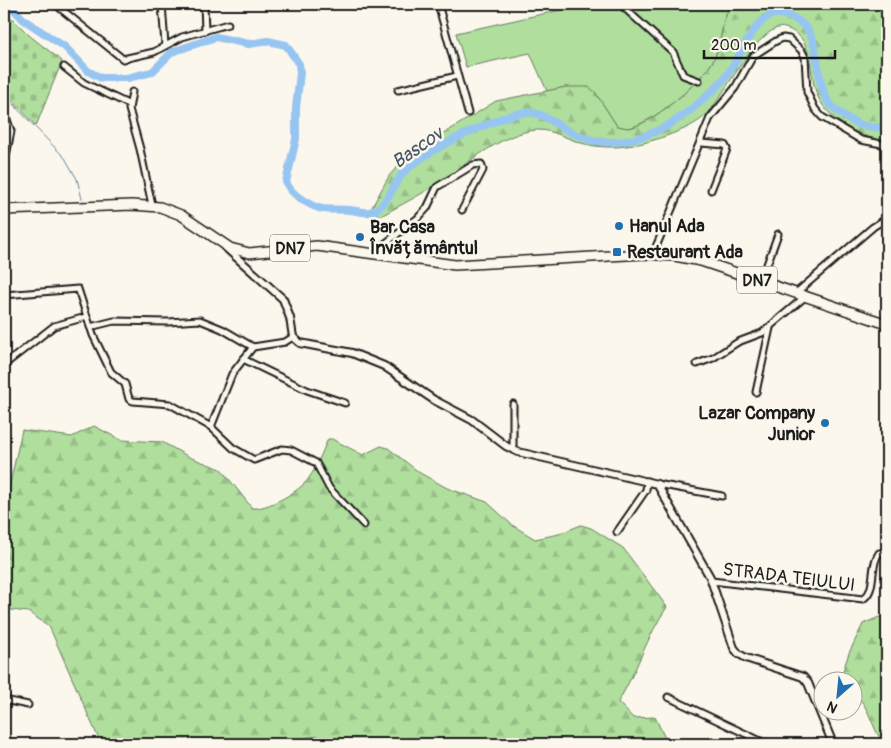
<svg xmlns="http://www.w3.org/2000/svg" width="891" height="748" font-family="Pangolin,sans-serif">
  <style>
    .grass { fill: #b0de9d; stroke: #667d5c }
    .forest { fill: url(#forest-firs); stroke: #667d5c }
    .cemetery { fill: url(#cemetery-stones); stroke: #667d5c }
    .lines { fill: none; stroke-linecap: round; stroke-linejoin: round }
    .stream { stroke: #66819c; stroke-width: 1 }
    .river { stroke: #97c5f2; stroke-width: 8 }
    .minor-casing { stroke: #1c1c1c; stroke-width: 9 }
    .tertiary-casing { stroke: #1c1c1c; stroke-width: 10 }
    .trunk-casing { stroke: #1c1c1c; stroke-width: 12 }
    .minor { stroke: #fbf7ec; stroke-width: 5 }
    .tertiary { stroke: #fbf7ec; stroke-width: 6 }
    .trunk { stroke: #fbf7ec; stroke-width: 9 }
    .poi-dot { fill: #1f6fb2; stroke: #fbf7ec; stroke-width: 2 }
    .labels { text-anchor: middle; stroke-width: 5; stroke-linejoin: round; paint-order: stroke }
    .shield { fill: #fbf7ec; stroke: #5f5e5a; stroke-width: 1 }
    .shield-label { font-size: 16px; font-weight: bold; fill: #1c1c1c }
    .poi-label { font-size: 18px; font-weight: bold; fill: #1c1c1c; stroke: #fbf7ec; text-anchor: start }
    .street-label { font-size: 18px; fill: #1c1c1c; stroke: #fbf7ec }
    .water-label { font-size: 19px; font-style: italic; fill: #475767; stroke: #fbf7ec }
  </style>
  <defs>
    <pattern id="forest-firs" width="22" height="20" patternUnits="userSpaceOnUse" patternTransform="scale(1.25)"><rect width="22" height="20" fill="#b0de9d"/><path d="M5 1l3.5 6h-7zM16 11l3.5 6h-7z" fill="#97be87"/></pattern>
    <pattern id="cemetery-stones" width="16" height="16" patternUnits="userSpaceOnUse" patternTransform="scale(1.25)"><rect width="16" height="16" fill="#b0de9d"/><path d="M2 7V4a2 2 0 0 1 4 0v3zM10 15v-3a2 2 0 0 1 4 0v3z" fill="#97be87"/></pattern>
  </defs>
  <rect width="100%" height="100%" fill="#fbf7ec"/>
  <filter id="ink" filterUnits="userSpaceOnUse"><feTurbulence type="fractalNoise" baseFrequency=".02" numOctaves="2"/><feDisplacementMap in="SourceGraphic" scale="10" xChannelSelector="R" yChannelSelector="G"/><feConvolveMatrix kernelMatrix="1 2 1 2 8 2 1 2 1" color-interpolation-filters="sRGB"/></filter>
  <g filter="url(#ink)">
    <path class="grass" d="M588 4H731C720 24 723 41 714 59 705 79 651 125 628 128 625 128 620 126 617 126L595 92 566 87 547 91 530 53 466 67 456 33Z"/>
    <g class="forest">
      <path d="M731 4H887V141C861 139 825 119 816 92 808 69 815 37 785 28 761 20 722 100 706 115 701 120 691 126 684 129 651 143 616 153 581 143 568 139 553 130 538 130 501 131 457 173 426 191 411 200 395 208 379 217L372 207 389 176 405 158 496 101 566 87H589L595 92 617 126C620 126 625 128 629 128 651 125 705 79 714 59 723 41 720 24 731 4Z"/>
      <path d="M94 426 121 440 162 442 189 457 221 469 252 508C266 510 301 491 309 478 317 467 322 452 328 439H332L363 455 381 446 388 448 420 473 447 488 487 502 512 525 535 539 559 534 581 525 591 528 623 548 667 607C647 636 637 671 618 702L633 718 655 717 664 736 672 744H332L317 736 267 744H101L49 626 28 612 4 609V510L22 430 72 437Z"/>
      <path d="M879 617 887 619V744H884C871 728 870 705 854 694V680H840L849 653 863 624Z"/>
    </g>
    <polygon class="cemetery" points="4,10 30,36 62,61 36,126 9,97 4,84"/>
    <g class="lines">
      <polyline class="stream" points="7,98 65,158 77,179 82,199"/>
      <path class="river" d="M9 4 24 20 65 47 88 71 101 78H127L152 72 172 52 216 37 249 44 268 41 286 45 299 64 300 73 296 108V139L286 182C290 194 311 207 323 209 332 210 341 209 350 210 359 211 368 215 377 209 390 200 393 183 404 172 428 149 472 130 503 118 545 102 547 125 582 137 614 149 650 138 678 119 693 109 712 92 725 78 738 63 756 9 781 14 828 24 810 69 827 100 831 108 840 113 847 118 862 127 870 129 887 126"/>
      <defs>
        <g id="minor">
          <polyline points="55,4 123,59 154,52 182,37 228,24"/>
          <polyline points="162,4 165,45"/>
          <polyline points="204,4 205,31"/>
          <polyline points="438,4 468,113"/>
          <polyline points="620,4 673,52 683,75 699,81"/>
          <polyline points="64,67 84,83 128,104"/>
          <polyline points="4,87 5,114 11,131 4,166"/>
          <polyline points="398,90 457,76"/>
          <polyline points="132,92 129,109 140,149 152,205"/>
          <polyline points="701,143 725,145 727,149 711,190"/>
          <polyline points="373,253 418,218 427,208 437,187 473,165 481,164 483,170 462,210"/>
          <polyline points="653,254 710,118 735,88 753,56 776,41 783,38 789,39 802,51 805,57 807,92 815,109 822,117 861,140 887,145"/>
          <polyline points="761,281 778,234"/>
          <polyline points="796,293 873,227 887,218"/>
          <polyline points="4,295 78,289 93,335 111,372 125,384 129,399 133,401 170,404 211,427 233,448 254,460 282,449 291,450 316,463 329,488 364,525"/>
          <polyline points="90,327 114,321 168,322 200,320 222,329 253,347 285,342 293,337"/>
          <polyline points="243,359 307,390 345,403"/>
          <polyline points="697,364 713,358 738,342 762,333 806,296"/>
          <polyline points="4,365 54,326 86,317"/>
          <polyline points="756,392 770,328"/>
          <polyline points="211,427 232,374 253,347"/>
          <polyline points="513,450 513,404"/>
          <polyline points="657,484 722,496"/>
          <polyline points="617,532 646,490 647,481"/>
          <path d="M712 581 863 599C877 590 869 567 879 553H887"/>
          <polyline points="668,697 767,744"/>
          <polyline points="4,700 28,705"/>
          <polyline points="4,741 16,743"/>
        </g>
        <polyline id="tertiary" points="225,247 283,299 290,318 293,337 300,343 352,353 384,366 434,400 472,420 506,446 518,452 657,484 710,577 734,648 739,654 746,658 803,677 808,683 833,744"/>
        <polyline id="trunk" points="4,210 132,205 160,207 181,215 230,248 249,253 317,246 455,265 644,254 675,256 701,261 887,324"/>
      </defs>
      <use href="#minor" class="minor-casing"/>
      <use href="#tertiary" class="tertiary-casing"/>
      <use href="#trunk" class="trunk-casing"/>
      <use href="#minor" class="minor"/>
      <use href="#tertiary" class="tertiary"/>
      <use href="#trunk" class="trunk"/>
    </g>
  </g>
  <g class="poi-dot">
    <circle cx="619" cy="226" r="5"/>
    <circle cx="360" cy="237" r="5"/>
    <rect x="612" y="247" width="10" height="10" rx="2.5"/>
    <circle cx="825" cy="423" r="5"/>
  </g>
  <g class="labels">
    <g class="shield">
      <rect x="270" y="234.5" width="40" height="27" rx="4"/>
      <rect x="737" y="266.5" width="40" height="27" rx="4"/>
    </g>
    <g class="shield-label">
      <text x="290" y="254">DN7</text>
      <text x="757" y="286">DN7</text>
    </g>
    <g class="poi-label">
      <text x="629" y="232">Hanul Ada</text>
      <text x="370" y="233">Bar Casa<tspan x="370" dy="21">Învățământul</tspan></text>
      <text x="627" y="258">Restaurant Ada</text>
      <text x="815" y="419" text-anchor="end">Lazar Company<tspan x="815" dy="21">Junior</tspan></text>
    </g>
    <g class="street-label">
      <text transform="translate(789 577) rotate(7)" y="6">STRADA TEIULUI</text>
    </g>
    <g class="water-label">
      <text transform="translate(417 147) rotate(-35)" y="7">Bascov</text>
    </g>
  </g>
  <rect width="891" height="748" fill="none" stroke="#fbf7ec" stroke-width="20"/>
  <rect x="10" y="10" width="871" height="728" fill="none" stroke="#1c1c1c" stroke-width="2" filter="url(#ink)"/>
  <g transform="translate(838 696) rotate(207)"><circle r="24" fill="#fbf7ec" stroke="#a29f99"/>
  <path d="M0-4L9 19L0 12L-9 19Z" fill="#1f6fb2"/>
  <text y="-8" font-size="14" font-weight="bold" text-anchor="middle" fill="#1c1c1c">N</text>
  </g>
  <path d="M704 50v8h131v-8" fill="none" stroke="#1c1c1c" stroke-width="2.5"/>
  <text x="711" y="50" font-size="15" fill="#1c1c1c" stroke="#fbf7ec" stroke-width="4" paint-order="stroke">200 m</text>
</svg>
